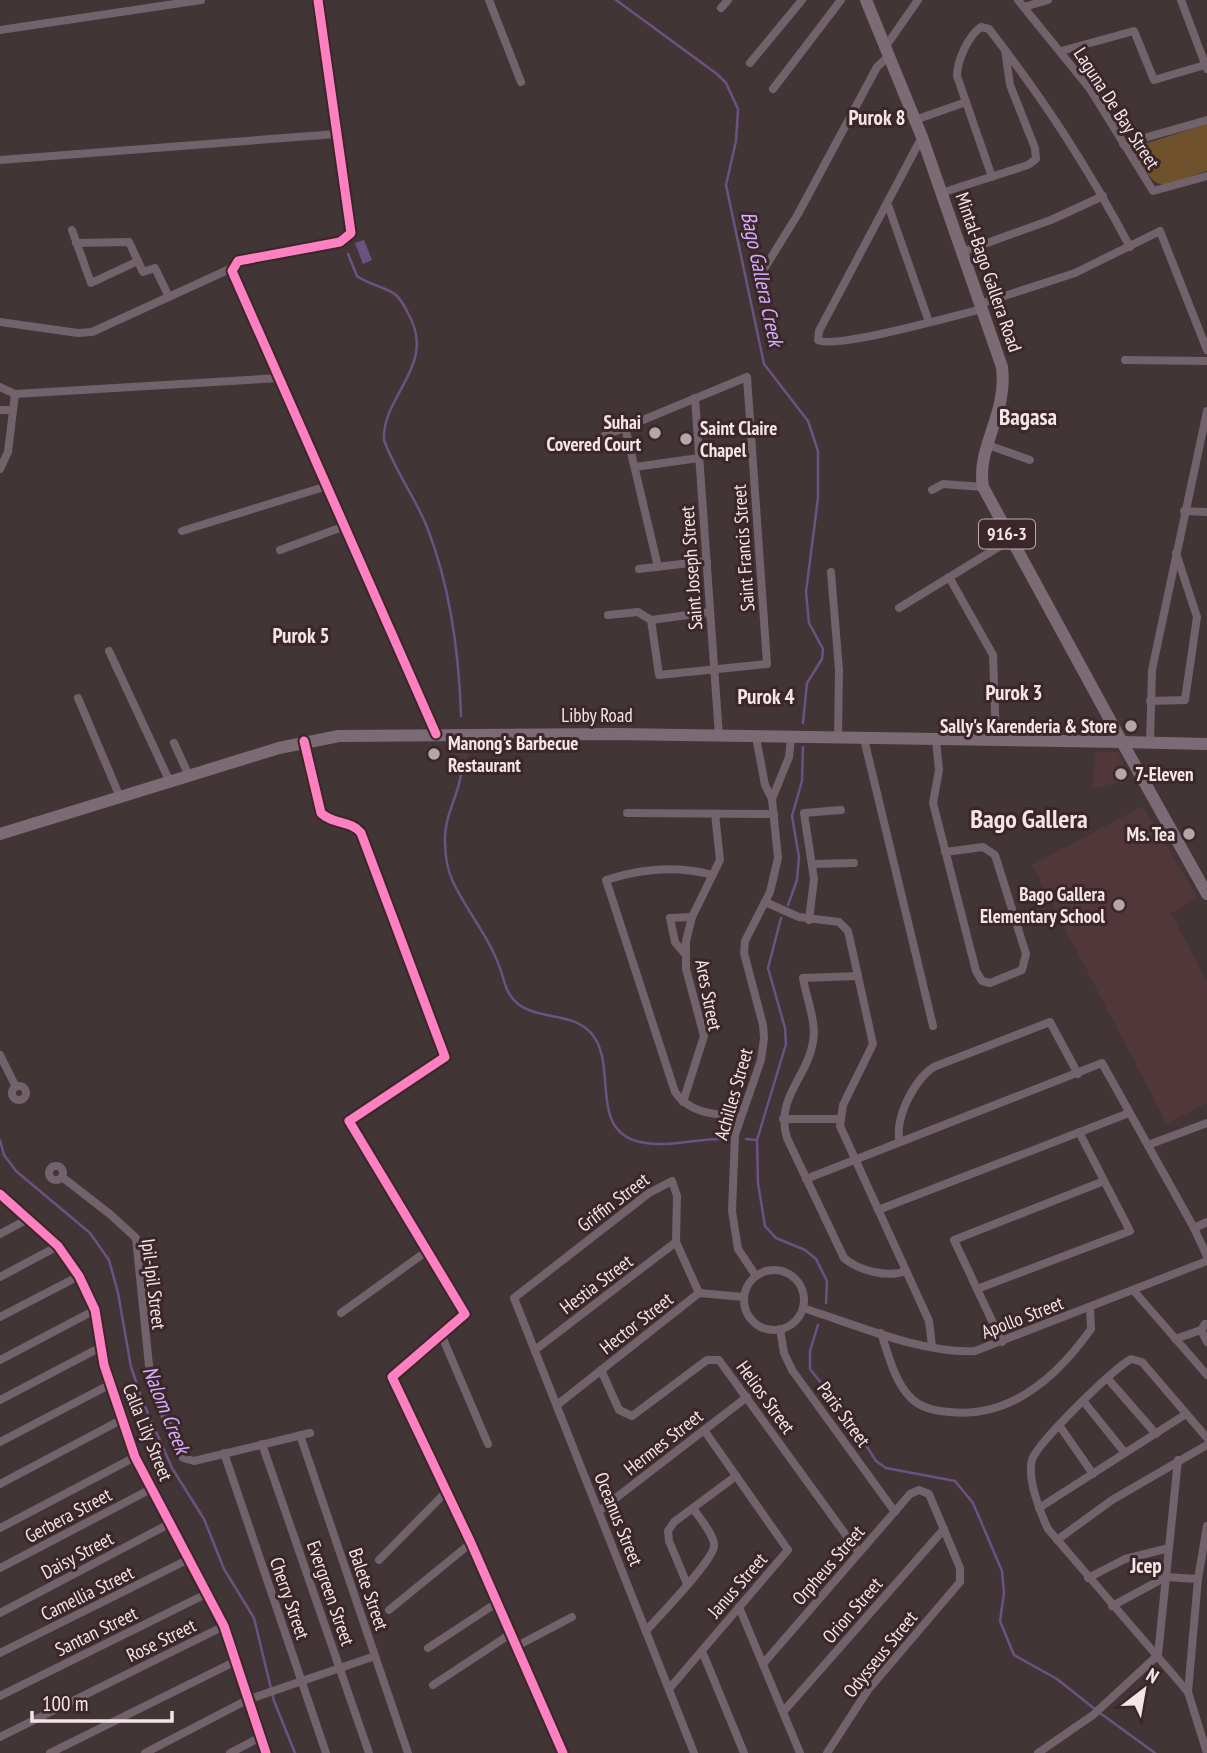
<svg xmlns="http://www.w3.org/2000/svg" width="1207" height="1753" font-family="'PT Sans Narrow',sans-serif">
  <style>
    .built { fill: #51373a }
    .green { fill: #6f522c }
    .water { fill: #6c5282 }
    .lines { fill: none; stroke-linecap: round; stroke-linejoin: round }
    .stream { stroke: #6c5282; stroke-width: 2.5 }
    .street { stroke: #71626b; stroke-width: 8 }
    .secondary { stroke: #7c6b77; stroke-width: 12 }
    .primary { stroke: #7c6a74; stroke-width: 12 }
    .cycleway-casing { stroke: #3b2629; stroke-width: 13 }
    .cycleway { stroke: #ff80c0; stroke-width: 9 }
    .poi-dot { fill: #b5a7a9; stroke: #3b2629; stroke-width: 2.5 }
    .labels { text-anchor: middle; stroke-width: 6; stroke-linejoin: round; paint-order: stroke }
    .shield { fill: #3b2629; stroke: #bcacae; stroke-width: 2 }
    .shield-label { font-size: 18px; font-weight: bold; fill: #f4e5e7 }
    .street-label { font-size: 19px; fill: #f4e5e7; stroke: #3b2629 }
    .poi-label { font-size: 19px; font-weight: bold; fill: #f4e5e7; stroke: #3b2629; text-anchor: end }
    .neighbourhood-label { font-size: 21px; font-weight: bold; fill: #f4e5e7; stroke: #3b2629 }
    .water-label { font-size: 21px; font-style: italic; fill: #d7afff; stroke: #3b2629 }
    .quarter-label { font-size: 23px; font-weight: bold; fill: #f4e5e7; stroke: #3b2629 }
    .district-label { font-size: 26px; font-weight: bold; fill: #f4e5e7; stroke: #3b2629 }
  </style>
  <rect width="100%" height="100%" fill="#413536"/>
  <g class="built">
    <polygon points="456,746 468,746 469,764 457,764"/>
    <polygon points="1095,752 1118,752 1130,779 1093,789"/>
    <polygon points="1143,806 1198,898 1171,913 1207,982 1207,1103 1167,1124 1032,865"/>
  </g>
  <path class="green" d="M1207 124V171C1159 186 1161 198 1133 152L1135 147Z"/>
  <polygon class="water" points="364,240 372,260 363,264 355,243"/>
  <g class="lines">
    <g class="stream">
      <polyline points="616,0 717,74 726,83 738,109 736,141 726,185 764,364 808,421 818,451 818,498 806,592 809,623 823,649 822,659 807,683 803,723"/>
      <path d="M348 254 357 276C369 285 384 286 396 295 401 300 405 307 408 313 438 366 382 394 384 440 395 471 415 497 427 527 450 586 459 653 461 716"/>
      <path d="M462 764C461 794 444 813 445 841 445 855 447 869 453 882 468 913 490 938 501 971 505 984 507 995 518 1004 539 1020 572 1012 591 1033 619 1064 587 1130 640 1142 666 1148 694 1139 720 1139"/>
      <polyline points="788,905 797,880 799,857 792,816 802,781 803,747"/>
      <polyline points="781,918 768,968 785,1028 786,1044 757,1140 758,1183 765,1226 776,1238 805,1250 816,1259 827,1281 826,1303"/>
      <polyline points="746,1139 757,1140"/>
      <polyline points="0,1140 4,1155 16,1171 90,1233 109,1260 118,1293 131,1367 143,1402 172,1468 204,1519 224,1569 254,1618 274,1701 295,1753"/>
      <polyline points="818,1325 810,1351 810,1369 849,1418 876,1461 886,1468 955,1481 973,1503 1002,1571 1004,1593 1000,1621 1014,1655 1057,1679 1096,1710"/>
      <polyline points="1100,1713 1155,1753"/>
    </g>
    <g class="street">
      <polyline points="318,0 351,233 340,242 238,261 232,271 436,734"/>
      <polyline points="489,0 521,82"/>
      <polyline points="1018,0 1090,89 1153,191 1207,176"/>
      <polyline points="1181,0 1207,69"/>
      <polyline points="1024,7 1048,0"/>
      <polyline points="721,8 728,0"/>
      <polyline points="0,30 201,0"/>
      <polyline points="886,46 918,0"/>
      <polyline points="1061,51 1134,31 1154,80 1205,65"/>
      <polyline points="750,63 802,0"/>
      <polyline points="773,89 841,0"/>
      <polyline points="915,120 966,102"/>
      <path d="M922 137 819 331 818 340C833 350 958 315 982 309"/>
      <polyline points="1123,144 1207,120"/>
      <polyline points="0,160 336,134"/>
      <path d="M992 177 957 76C957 61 968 36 981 27L989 29C1045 101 1087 166 1130 247"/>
      <polyline points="941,193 1028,165 1036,159 1035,148 1010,85 1005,50"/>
      <polyline points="888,205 929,322"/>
      <polyline points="72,230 91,283 138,261"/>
      <polyline points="76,243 129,242 143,272 155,268 169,297"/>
      <polyline points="962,252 1051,220 1103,196"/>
      <polyline points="764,269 798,214 877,67 890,55"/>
      <polyline points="980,304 1075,273 1160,231 1207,350"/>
      <polyline points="0,322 78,333 92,332 232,268"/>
      <polyline points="1125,360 1207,361"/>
      <polyline points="0,387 15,394 280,378"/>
      <polyline points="695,398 719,736"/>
      <polyline points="0,410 13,410"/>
      <polyline points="625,427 658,567"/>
      <polyline points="604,436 747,377 767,664 659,675 651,620"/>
      <polyline points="988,445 1030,460"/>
      <polyline points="635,467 699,458"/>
      <polyline points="0,469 8,452 15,394"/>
      <polyline points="932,490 943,484 983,487"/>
      <polyline points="1184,511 1207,512"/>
      <polyline points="182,531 327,486"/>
      <polyline points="280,550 345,526"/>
      <polyline points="639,569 707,561"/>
      <polyline points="831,572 839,670 838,738"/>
      <polyline points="949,577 993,655 996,741"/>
      <polyline points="899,608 1010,540"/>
      <polyline points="608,615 638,612 651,620"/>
      <polyline points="651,620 710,612"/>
      <polyline points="109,651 170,782"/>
      <polyline points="78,698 120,797"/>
      <polyline points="1150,701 1185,700 1197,617 1176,553"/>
      <polyline points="864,739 933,1026"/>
      <polyline points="936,740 939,770 933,803 976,971 982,981 990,983 1022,970 1026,954 995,855 983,847 945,852"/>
      <path d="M304 741 321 813C333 825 351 820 361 833L445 1057 349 1121 465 1314 392 1377 471 1543 563 1753"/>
      <polyline points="174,743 189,776"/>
      <polyline points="1150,743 1152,670 1207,411"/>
      <polyline points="772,799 789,757 791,738"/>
      <polyline points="627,813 774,814"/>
      <polyline points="813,864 854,863"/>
      <path d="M713 875C676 865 642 868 606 880L675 1092C690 1114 715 1114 740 1117"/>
      <polyline points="765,902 799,917 839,922 848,931 873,1044 843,1105 840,1126 929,1321 932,1346"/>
      <polyline points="809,920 814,879 804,813 841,810"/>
      <polyline points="685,954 675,942 670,918 692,917"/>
      <path d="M858 976 803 978C806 997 817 1023 813 1042 807 1078 775 1098 787 1138L844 1258C859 1271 888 1278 906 1271"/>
      <polyline points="0,1055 16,1087"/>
      <circle cx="19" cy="1093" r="7"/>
      <polyline points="683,1102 704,1036 686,969 686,941 692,917 720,860 715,814"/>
      <polyline points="783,1119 839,1119"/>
      <path d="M900 1142C893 1120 916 1075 936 1066L1050 1022 1078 1074"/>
      <polyline points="1148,1145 1207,1123"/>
      <circle cx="56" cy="1173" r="7"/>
      <polyline points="62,1177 111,1215 136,1238 151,1385 183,1458 194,1461 310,1433"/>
      <polyline points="806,1179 1102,1063 1194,1228 1207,1256"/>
      <polyline points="0,1194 58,1246 79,1276 95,1310 104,1365 135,1457 224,1626 266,1753"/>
      <polyline points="878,1210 1129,1113"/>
      <polyline points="1194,1228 1207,1222"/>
      <polyline points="0,1234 28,1219"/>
      <circle cx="774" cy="1300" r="30"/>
      <polyline points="756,1276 738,1249 732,1211 735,1135 761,1060 764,1038 763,1025 744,953 745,941 770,892 778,858 772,799 765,785 756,737"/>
      <polyline points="0,1277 58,1246"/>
      <polyline points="977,1289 1130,1231 1079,1132"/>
      <polyline points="1134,1291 1207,1375"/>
      <path d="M803 1308C854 1324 922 1354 975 1351L1207 1261"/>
      <polyline points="341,1313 427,1251"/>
      <polyline points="0,1317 79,1276"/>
      <polyline points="780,1329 784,1353 792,1370 895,1512"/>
      <polyline points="1201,1330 1207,1342"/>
      <path d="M881 1333C888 1353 894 1381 910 1397 919 1407 935 1411 949 1412 1011 1419 1057 1377 1091 1329L1090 1308"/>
      <polyline points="441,1334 488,1444"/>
      <polyline points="1175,1339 1201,1330 1205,1324"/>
      <polyline points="1002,1342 954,1240 1104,1181"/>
      <polyline points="535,1350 676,1242"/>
      <polyline points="0,1360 95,1310"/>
      <polyline points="601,1370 619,1410 632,1416 707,1360 719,1360 859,1553"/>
      <polyline points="1108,1379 1156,1434"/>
      <polyline points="0,1400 101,1347"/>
      <polyline points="1084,1402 1125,1453"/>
      <polyline points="557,1405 699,1293 744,1297"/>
      <polyline points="1059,1425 1093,1474"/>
      <polyline points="300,1435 408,1753"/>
      <polyline points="0,1442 109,1385"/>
      <polyline points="262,1444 369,1753"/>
      <polyline points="224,1453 326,1753"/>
      <polyline points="0,1484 121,1420"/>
      <polyline points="1039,1508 1186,1414"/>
      <polyline points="599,1511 747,1397"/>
      <polyline points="0,1528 135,1457"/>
      <polyline points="1057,1540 1112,1500 1207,1445"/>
      <polyline points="379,1560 446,1492"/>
      <polyline points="0,1568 151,1489"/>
      <polyline points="1088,1578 1125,1559 1169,1548"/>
      <polyline points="687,1584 669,1541 668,1531 674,1522 736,1476"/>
      <polyline points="1112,1606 1166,1577 1198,1579"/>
      <polyline points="739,1607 800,1753"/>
      <polyline points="389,1610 471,1543"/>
      <polyline points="0,1613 169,1524"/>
      <path d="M646 1631C659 1616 713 1561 714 1546 715 1535 699 1518 693 1508"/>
      <polyline points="517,1646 572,1617"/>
      <polyline points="428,1648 498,1602"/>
      <polyline points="702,1651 744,1753"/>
      <polyline points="0,1653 187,1560"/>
      <polyline points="763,1664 910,1494 919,1490 929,1494 960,1568 960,1582 868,1690 827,1753"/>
      <polyline points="433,1685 512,1633"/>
      <polyline points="669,1689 788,1550 704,1430"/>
      <polyline points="1188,1692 1198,1579 1207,1526"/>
      <polyline points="0,1696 206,1594"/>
      <polyline points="783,1712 944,1529"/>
      <polyline points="0,1737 224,1626"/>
      <polyline points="50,1753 234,1662"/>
      <polyline points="145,1753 247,1700 375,1656"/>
      <polyline points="230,1753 261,1737"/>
      <polyline points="694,1753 514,1298 649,1193 672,1181 677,1196 676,1242 699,1293"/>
      <polyline points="1038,1753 1093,1715 1158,1655 1178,1460"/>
      <path d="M1207 1753 1188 1692 1048 1529C1040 1512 1027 1479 1032 1460 1037 1443 1113 1369 1131 1359L1142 1362 1207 1438"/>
    </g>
    <polyline class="secondary" points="1207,744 1122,742 1207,894"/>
    <path class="primary" d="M0 834 279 748 339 736 615 734 1122 742 983 487C976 447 1008 415 1002 367L922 137 866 0"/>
    <defs>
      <g id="cycleway">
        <polyline points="318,0 351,233 340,242 238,261 232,271 436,734"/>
        <path d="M304 741 321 813C333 825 351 820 361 833L445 1057 349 1121 465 1314 392 1377 471 1543 563 1753"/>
        <polyline points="0,1194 58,1246 79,1276 95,1310 104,1365 135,1457 224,1626 266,1753"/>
      </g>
    </defs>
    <use href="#cycleway" class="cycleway-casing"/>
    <use href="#cycleway" class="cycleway"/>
  </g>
  <g class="poi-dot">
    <circle cx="655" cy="433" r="7"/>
    <circle cx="686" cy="439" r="7"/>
    <circle cx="1131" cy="726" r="7"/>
    <circle cx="434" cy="754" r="7"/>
    <circle cx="1121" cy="774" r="7"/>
    <circle cx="1189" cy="834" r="7"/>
    <circle cx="1119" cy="905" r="7"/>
  </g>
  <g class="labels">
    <rect class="shield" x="979" y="519.5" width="56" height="29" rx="5"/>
    <g class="shield-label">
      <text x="1007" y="540">916-3</text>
    </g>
    <g class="street-label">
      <text transform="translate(1117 108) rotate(57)" y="7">Laguna De Bay Street</text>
      <text transform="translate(989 272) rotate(71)" y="7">Mintal-Bago Gallera Road</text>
      <text transform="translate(743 548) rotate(-94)" y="7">Saint Francis Street</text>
      <text transform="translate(691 568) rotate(-94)" y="7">Saint Joseph Street</text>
      <text x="597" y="722">Libby Road</text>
      <text transform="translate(709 995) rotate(79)" y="7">Ares Street</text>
      <text transform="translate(733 1094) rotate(-74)" y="7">Achilles Street</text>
      <text transform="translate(613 1202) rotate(-37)" y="7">Griffin Street</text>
      <text transform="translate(154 1284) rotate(83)" y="7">Ipil-Ipil Street</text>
      <text transform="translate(596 1284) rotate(-37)" y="7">Hestia Street</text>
      <text transform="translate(1022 1317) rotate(-21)" y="7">Apollo Street</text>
      <text transform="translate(636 1323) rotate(-38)" y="7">Hector Street</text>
      <text transform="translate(766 1397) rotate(54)" y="7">Helios Street</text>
      <text transform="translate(844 1414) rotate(54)" y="7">Paris Street</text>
      <text transform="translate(148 1432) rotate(68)" y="7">Calla Lily Street</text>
      <text transform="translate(663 1442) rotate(-38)" y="7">Hermes Street</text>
      <text transform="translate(68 1515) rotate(-28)" y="7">Gerbera Street</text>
      <text transform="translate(619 1519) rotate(68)" y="7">Oceanus Street</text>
      <text transform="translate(77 1555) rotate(-28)" y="7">Daisy Street</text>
      <text transform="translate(828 1565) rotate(-49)" y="7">Orpheus Street</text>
      <text transform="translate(737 1585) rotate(-49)" y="7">Janus Street</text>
      <text transform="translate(369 1589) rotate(71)" y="7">Balete Street</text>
      <text transform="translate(87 1593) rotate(-26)" y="7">Camellia Street</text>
      <text transform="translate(331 1593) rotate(71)" y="7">Evergreen Street</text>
      <text transform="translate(290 1598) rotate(71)" y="7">Cherry Street</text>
      <text transform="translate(852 1610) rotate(-49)" y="7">Orion Street</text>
      <text transform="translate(96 1631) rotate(-26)" y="7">Santan Street</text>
      <text transform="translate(161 1640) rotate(-26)" y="7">Rose Street</text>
      <text transform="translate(880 1654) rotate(-51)" y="7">Odysseus Street</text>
    </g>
    <g class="poi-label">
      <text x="641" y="429">Suhai<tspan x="641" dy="22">Covered Court</tspan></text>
      <text x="700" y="435" text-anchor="start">Saint Claire<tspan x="700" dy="22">Chapel</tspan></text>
      <text x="1117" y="733">Sally's Karenderia &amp; Store</text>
      <text x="448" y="750" text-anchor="start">Manong's Barbecue<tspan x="448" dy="22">Restaurant</tspan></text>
      <text x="1135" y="781" text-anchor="start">7-Eleven</text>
      <text x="1175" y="841">Ms. Tea</text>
      <text x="1105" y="901">Bago Gallera<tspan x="1105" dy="22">Elementary School</tspan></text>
    </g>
    <g class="neighbourhood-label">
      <text x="877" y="125">Purok 8</text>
      <text x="301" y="643">Purok 5</text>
      <text x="1014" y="700">Purok 3</text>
      <text x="766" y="704">Purok 4</text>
      <text x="1146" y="1573">Jcep</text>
    </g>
    <g class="water-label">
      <text transform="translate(762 279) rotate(78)" y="7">Bago Gallera Creek</text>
      <text transform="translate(166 1410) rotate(68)" y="7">Nalom Creek</text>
    </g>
    <g class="quarter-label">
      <text x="1028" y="425">Bagasa</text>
    </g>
    <g class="district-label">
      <text x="1029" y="828">Bago Gallera</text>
    </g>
  </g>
  <g transform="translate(1144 1690) rotate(31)" stroke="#3b2629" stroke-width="5" paint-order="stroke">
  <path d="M0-5L12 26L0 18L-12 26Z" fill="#f4e5e7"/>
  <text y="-10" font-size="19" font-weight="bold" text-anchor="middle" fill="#f4e5e7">N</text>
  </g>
  <path d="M32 1711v10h140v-10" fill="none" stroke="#f4e5e7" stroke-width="3.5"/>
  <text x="42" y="1711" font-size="21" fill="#f4e5e7" stroke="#3b2629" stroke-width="5" paint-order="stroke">100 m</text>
</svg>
